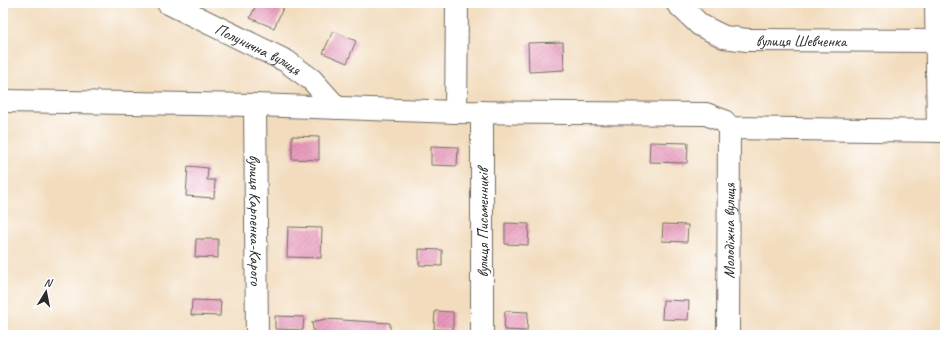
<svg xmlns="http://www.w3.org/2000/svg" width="948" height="338" font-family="Caveat,sans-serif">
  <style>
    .building { fill: url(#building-hatch) }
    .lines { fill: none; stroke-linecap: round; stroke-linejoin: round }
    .minor-casing { stroke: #71695e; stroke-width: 24 }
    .minor { stroke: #fff; stroke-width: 22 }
    .labels { text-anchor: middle; stroke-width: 3.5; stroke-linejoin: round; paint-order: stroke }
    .street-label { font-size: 16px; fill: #2b2b2b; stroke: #fff }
  </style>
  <defs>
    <pattern id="building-hatch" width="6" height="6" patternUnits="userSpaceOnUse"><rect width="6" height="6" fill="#e897ba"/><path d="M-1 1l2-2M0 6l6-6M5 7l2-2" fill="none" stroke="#bc7b97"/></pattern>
  </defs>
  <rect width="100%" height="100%" fill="#fff"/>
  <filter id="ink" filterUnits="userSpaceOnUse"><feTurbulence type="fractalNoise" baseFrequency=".025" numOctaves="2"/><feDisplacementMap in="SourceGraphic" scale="8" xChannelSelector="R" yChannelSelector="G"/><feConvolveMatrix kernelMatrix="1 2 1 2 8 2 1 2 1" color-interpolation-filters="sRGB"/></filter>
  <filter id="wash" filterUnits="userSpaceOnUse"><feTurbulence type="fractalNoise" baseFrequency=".012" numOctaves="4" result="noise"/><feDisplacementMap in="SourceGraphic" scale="16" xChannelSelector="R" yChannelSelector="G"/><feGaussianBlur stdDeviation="0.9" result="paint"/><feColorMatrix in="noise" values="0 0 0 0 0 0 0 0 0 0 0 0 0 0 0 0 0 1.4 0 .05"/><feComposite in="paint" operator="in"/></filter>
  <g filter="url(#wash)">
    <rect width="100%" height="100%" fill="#f2dcbd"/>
    <g id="blocks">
      <g class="building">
        <polygon points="257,3 276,3 284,6 274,28 250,18"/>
        <polygon points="333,31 356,41 347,63 323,53"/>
        <polygon points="563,42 564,70 529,72 528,43"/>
        <polygon points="292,136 319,137 319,160 292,159"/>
        <polygon points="650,142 688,143 687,163 649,162"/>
        <polygon points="431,146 458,147 457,166 431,165"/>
        <polygon points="188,166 208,168 207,180 215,180 214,198 186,196"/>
        <polygon points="505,223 529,224 528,245 505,244"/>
        <polygon points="663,224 688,225 687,242 662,241"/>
        <polygon points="288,227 322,228 321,258 287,257"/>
        <polygon points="196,239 218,239 218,258 195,257"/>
        <polygon points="419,249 442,250 442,266 419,265"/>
        <polygon points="192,300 221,301 220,316 191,315"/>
        <polygon points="663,300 689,301 688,320 662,319"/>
        <polygon points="435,311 453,312 453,330 434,329"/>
        <polygon points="505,311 528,312 527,331 504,330"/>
        <polygon points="275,316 304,317 303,330 275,329"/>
        <polygon points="326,319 390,323 390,335 314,335 312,322"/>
      </g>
    </g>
  </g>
  <g filter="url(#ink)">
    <use href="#blocks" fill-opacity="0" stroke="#71695e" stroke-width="1"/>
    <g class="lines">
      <defs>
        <g id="minor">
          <path id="s1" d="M168 3 286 61 312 80 337 108"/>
          <path id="s2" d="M677 3 700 25 724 37 747 40 937 41"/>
          <polyline points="936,3 938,131"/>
          <polyline points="3,101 255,105 456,112 706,114 724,121 729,128 945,131"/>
          <path id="s3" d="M255 105 257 335"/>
          <polyline points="456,112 457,3"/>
          <polyline points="482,112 482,335"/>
          <path id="s4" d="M728 335 729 128"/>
        </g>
      </defs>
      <use href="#minor" class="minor-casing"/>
      <use href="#minor" class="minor"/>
    </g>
  </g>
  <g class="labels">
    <g class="street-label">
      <text dy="6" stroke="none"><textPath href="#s2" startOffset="136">вулиця Шевченка</textPath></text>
      <text dy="6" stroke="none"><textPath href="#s1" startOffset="101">Полунична вулиця</textPath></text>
      <text dy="6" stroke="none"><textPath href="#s3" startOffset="115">вулиця Карпенка-Карого</textPath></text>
      <text transform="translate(482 223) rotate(-90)" y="6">вулиця Письменників</text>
      <text dy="6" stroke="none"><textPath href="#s4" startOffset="104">Молодіжна вулиця</textPath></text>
    </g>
  </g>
  <rect width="948" height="338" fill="none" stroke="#fff" stroke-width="16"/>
  <g transform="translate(46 292) rotate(10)" stroke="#ffffff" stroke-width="3" paint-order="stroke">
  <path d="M0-3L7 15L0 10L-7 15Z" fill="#2b2b2b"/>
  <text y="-6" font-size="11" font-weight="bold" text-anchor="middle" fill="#2b2b2b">N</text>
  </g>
</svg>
